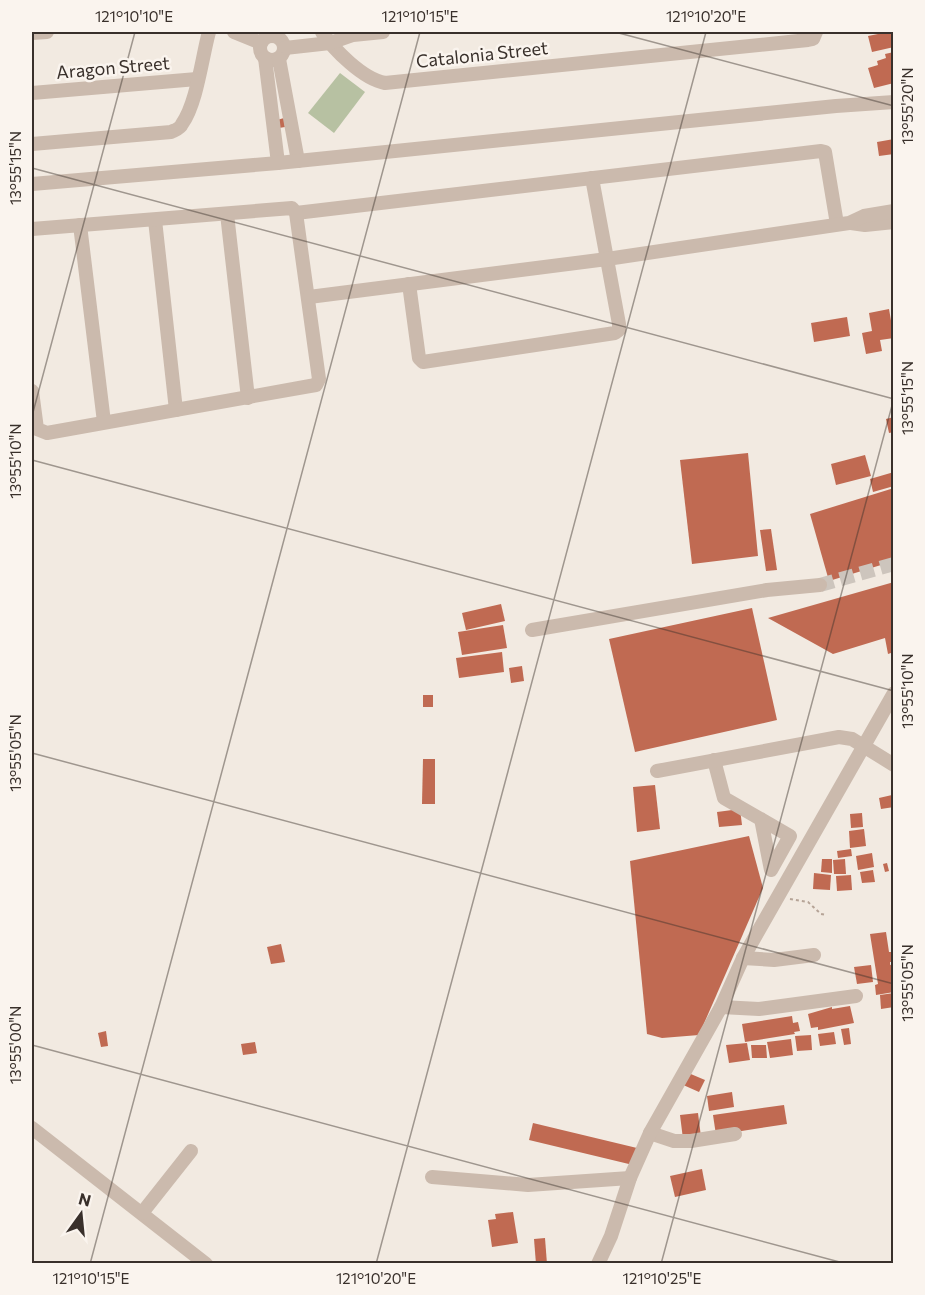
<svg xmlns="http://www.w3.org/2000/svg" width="925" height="1295" font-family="Commissioner,sans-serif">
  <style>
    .green { fill: #b7c1a2 }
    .building { fill: #c06a52 }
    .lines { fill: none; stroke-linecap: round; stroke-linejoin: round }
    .minor-tunnel { stroke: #cdc5bd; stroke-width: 14; stroke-dasharray: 14 7; stroke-linecap: butt }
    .path { stroke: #b6a497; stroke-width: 2; stroke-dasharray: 3 3; stroke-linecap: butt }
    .minor { stroke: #cbbaad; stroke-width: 14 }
    .ticks { fill: none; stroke: #39302b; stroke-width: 1.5; stroke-opacity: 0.45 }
    .labels { text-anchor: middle; stroke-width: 5; stroke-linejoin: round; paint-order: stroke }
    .street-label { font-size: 18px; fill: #39302b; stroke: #faf4ee }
    .neatline { fill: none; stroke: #39302b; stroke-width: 2 }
    .ticks-label { font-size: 15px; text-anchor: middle; fill: #39302b }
  </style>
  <rect width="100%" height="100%" fill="#f2eae1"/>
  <polygon class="green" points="340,73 365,92 334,133 308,113"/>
  <g class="building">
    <polygon points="888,32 894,32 894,47 872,52 868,36"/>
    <polygon points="894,52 894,83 874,88 868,68 878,65 877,61 886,58 885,54"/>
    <polygon points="284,118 285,127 279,128 277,120"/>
    <polygon points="894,139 894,154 879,156 877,142"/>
    <polygon points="889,309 894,338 880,340 882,351 866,354 862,333 872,331 869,313"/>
    <polygon points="847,317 850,336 814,342 811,323"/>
    <polygon points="894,417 894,432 889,433 886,419"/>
    <polygon points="748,453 758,556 692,564 680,460"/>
    <polygon points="865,455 871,476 836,485 831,464"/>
    <polygon points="894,472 894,486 873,492 870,479"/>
    <polygon points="894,488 894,561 829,581 810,514"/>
    <polygon points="771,529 777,570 766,571 760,530"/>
    <polygon points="894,582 894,652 888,654 885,638 833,654 768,618"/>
    <polygon points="501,604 505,621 466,630 462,613"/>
    <polygon points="752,608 777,720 635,752 609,639"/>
    <polygon points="503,625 507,648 462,655 458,632"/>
    <polygon points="502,652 504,672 459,678 456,658"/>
    <polygon points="522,666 524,681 511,683 509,668"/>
    <rect x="423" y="695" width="10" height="12"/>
    <polygon points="423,759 435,759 435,804 422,804"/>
    <polygon points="655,785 660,829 637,832 633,787"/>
    <polygon points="892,795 894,807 881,809 879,798"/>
    <polygon points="740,809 742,825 719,827 717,812"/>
    <polygon points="862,813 863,827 851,828 850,814"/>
    <polygon points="864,829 866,846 850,848 849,831"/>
    <polygon points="749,836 763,888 699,1035 662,1038 647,1034 630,861"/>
    <polygon points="851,849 852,856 838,858 837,851"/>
    <polygon points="872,853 874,867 858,870 856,856"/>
    <polygon points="822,859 832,859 832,873 821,872"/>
    <polygon points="845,859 846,874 834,874 833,860"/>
    <polygon points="887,863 889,871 885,872 883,864"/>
    <polygon points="873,870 875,882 862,883 860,872"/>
    <polygon points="814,873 831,875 830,890 813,889"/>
    <polygon points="851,875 852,890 837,891 836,876"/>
    <polygon points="886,932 889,952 894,952 894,962 890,962 890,965 894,964 894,992 876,995 875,985 878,984 870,934"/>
    <polygon points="281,944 285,962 271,964 267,947"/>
    <polygon points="871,965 873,982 857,984 854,967"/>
    <polygon points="894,993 894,1007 881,1009 880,995"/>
    <polygon points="850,1006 854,1023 818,1030 818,1027 811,1028 808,1014 832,1007 832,1009"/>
    <polygon points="792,1016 793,1023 798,1022 800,1031 794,1032 795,1034 745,1042 742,1024"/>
    <polygon points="849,1028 851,1044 844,1045 841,1029"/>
    <polygon points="106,1031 108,1046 101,1047 98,1033"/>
    <polygon points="834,1032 836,1044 820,1046 818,1034"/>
    <polygon points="811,1035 812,1050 797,1051 795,1036"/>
    <polygon points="791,1039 793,1055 770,1058 767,1042"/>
    <polygon points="255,1042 257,1053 243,1055 241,1044"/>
    <polygon points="747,1043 750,1060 729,1063 726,1045"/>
    <polygon points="751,1045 766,1045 767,1058 752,1058"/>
    <polygon points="686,1072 705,1080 699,1092 681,1084"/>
    <polygon points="732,1092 734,1107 709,1111 707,1096"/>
    <polygon points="784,1105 787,1124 716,1135 713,1115"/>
    <polygon points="698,1113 701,1137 683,1139 680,1115"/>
    <polygon points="533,1123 637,1148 633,1165 529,1140"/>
    <polygon points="702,1169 706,1190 675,1197 670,1176"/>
    <polygon points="513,1212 518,1243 492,1247 488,1220 496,1219 495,1214"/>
    <polygon points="545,1238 547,1264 536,1264 534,1239"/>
  </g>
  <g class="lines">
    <polyline class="minor-tunnel" points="820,585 894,564"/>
    <polyline class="path" points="790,899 808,902 821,914 826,915"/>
    <g class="minor">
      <polyline points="234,32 261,43"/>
      <path d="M322 32C334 50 363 79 385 83L808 40 813 39 816 32"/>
      <polyline points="32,33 47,32"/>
      <circle cx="272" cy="48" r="12"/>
      <polyline points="285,48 330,43 353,35 383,32"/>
      <polyline points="265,58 278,163"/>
      <polyline points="279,59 298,161"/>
      <polyline points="32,93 197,79"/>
      <path d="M32 144 171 132C175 130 180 129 182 124 197 103 202 57 209 32"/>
      <polyline points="32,184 278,163 836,106 894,102"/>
      <polyline points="296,213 821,151 825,152 837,224"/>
      <polyline points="227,214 248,398"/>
      <polyline points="155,220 176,410"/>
      <polyline points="851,223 865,225 894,222"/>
      <polyline points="80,225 104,422"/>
      <polyline points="32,229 292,208 296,213 319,379 316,385 310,386 47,433 37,429 32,391"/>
      <polyline points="409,284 419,358 423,362 615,333 619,330 619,324 592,178"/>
      <polyline points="309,297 607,259 849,223 864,216 894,211"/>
      <polyline points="532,630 767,590 820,585"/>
      <polyline points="714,760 724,798 790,836 771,870 761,819"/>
      <polyline points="657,771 839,737 852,739 894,765"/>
      <polyline points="743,958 774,960 814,955"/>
      <polyline points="721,1007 759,1009 856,996"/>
      <polyline points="32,1128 206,1264"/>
      <polyline points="650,1133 674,1141 691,1141 735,1134"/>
      <polyline points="432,1177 528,1185 630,1178"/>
      <polyline points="142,1213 191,1151"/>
      <polyline points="598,1264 611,1236 630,1178 650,1133 721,1007 743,958 894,693"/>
    </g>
  </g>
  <path class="ticks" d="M615 32 894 106M32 168 894 399M32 416 135 32M32 460 894 691M32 753 894 984M32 1045 847 1264M90 1264 420 32M376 1264 706 32M661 1264 894 398"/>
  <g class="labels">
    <g class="street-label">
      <text transform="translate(482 55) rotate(-6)" y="6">Catalonia Street</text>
      <text transform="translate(113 68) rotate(-5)" y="6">Aragon Street</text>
    </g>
  </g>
  <rect width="925" height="1295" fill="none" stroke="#faf4ee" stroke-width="66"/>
  <g transform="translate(81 1214) rotate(15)" stroke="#faf4ee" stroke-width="4.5" paint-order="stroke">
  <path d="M0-4.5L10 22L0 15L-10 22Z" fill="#39302b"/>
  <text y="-9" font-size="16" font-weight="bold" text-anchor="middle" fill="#39302b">N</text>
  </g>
  <rect x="33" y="33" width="859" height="1229" class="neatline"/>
  <g class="ticks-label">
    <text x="134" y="22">121°10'10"E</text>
    <text x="420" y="22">121°10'15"E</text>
    <text x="706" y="22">121°10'20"E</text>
    <text transform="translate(908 106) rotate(-90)" y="5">13°55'20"N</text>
    <text transform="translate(16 168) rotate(-90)" y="5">13°55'15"N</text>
    <text transform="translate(908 398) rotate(-90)" y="5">13°55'15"N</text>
    <text transform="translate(16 461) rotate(-90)" y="5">13°55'10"N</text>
    <text transform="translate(908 691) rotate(-90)" y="5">13°55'10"N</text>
    <text transform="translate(16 753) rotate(-90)" y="5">13°55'05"N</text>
    <text transform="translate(908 983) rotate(-90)" y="5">13°55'05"N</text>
    <text transform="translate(16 1045) rotate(-90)" y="5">13°55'00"N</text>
    <text x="91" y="1284">121°10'15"E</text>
    <text x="376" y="1284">121°10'20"E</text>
    <text x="662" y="1284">121°10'25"E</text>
  </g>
</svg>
